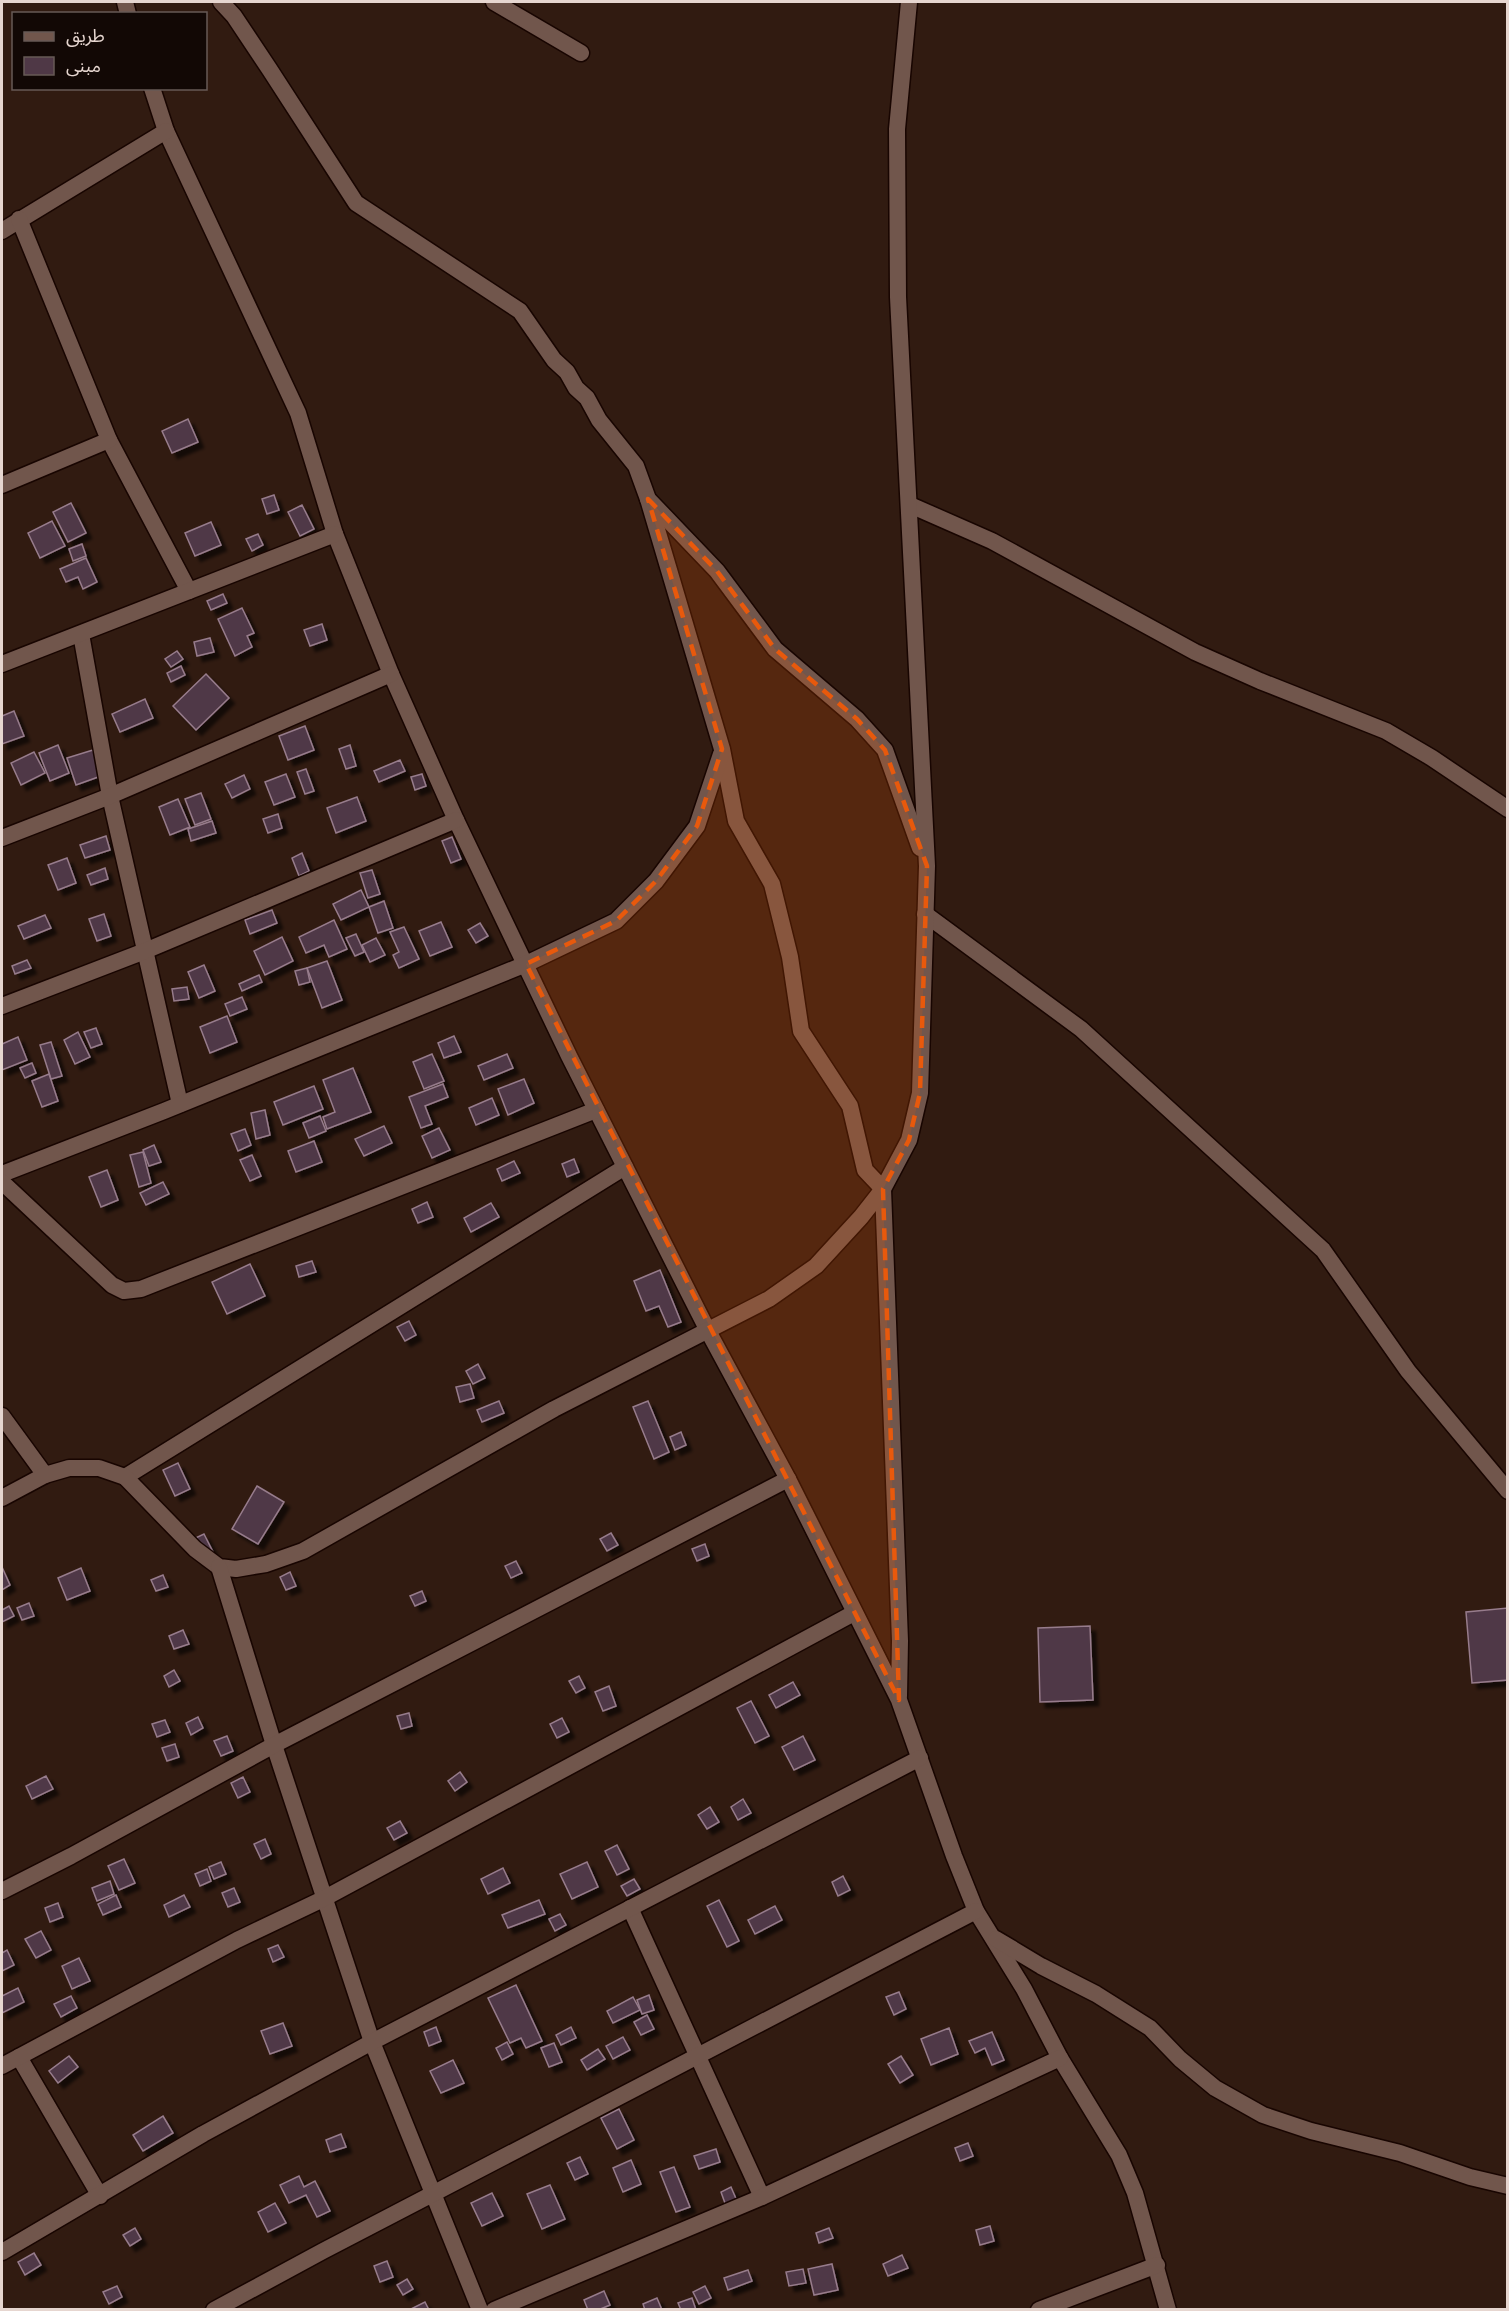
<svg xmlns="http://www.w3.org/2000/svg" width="1509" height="2311" font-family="'Source Sans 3','Noto Sans Arabic',sans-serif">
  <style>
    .building { fill: #4f3846; stroke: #977c8c; stroke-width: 1.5; filter: url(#shadow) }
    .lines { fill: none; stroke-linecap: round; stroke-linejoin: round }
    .minor-casing { stroke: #180501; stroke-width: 19 }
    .minor { stroke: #71564c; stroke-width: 16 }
    .marked { fill: #e8590c; fill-opacity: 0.2; stroke: #e8590c; stroke-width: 4.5; stroke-dasharray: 12 8; stroke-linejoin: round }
  </style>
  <defs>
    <filter id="shadow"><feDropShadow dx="5.5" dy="5.5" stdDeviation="1.5" flood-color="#0009"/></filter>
  </defs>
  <rect width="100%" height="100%" fill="#311b11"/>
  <g class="building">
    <polygon points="188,419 198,442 172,453 162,431"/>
    <polygon points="274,495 279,510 267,514 262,499"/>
    <polygon points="71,503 86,533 68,542 53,512"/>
    <polygon points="302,505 314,529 300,536 288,512"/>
    <polygon points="52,521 65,546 40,558 28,533"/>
    <polygon points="211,522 221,545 195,556 185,533"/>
    <polygon points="258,534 263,545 252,551 246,539"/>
    <polygon points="82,544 86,556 73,561 69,549"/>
    <polygon points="86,558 97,582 83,589 78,577 66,582 60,569"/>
    <polygon points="223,594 227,603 211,610 207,601"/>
    <polygon points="242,608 254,633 247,636 252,647 235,656 218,619"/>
    <polygon points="322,624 327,640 310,646 304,630"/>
    <polygon points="210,638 214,652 197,656 194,642"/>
    <polygon points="177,651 183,659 171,667 165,659"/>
    <polygon points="181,666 185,675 171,682 167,673"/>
    <polygon points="206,674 229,698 196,730 173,706"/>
    <polygon points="145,699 153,718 120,732 112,714"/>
    <polygon points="14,711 24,736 2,744 2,716"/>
    <polygon points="305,726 314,750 288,760 279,736"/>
    <polygon points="58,745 69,773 50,781 39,753"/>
    <polygon points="350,745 356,766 346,769 339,749"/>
    <polygon points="93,750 101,776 76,785 67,758"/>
    <polygon points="34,752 45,773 21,785 11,763"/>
    <polygon points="400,760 405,771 379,782 374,771"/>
    <polygon points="306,769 314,791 305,794 297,772"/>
    <polygon points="286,774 295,797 274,805 265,782"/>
    <polygon points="422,774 426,786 415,790 411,777"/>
    <polygon points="244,775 250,789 232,798 225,784"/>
    <polygon points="201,793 211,819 195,825 185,799"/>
    <polygon points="357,797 366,821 336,833 327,808"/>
    <polygon points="178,799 190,827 170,835 159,807"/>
    <polygon points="278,814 282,828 268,833 263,819"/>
    <polygon points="212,821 216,833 191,841 188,829"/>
    <polygon points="106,836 110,850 85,858 80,845"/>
    <polygon points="452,837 461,859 451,863 442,841"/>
    <polygon points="302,853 309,871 299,876 292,858"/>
    <polygon points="67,858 76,883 58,890 48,865"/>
    <polygon points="105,868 108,879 91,885 87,875"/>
    <polygon points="372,870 380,894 368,898 360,873"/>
    <polygon points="361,890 369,907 341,920 333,904"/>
    <polygon points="384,901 393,928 378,933 369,907"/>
    <polygon points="272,910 277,923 250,934 245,920"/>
    <polygon points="104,914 111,936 97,941 89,919"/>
    <polygon points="45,915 51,928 24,939 18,926"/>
    <polygon points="334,920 347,949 329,957 324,945 306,953 299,937"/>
    <polygon points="441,922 452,947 430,956 419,931"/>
    <polygon points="480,923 488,936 476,943 468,930"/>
    <polygon points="404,927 419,959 399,968 393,955 399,952 390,932"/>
    <polygon points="356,934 364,952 355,956 346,938"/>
    <polygon points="282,937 293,961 265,975 254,951"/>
    <polygon points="376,938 385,955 370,962 362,945"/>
    <polygon points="27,960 31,968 15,974 12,966"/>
    <polygon points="327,961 342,1000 322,1008 307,968"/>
    <polygon points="204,965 215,991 199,998 188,972"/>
    <polygon points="307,968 310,982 299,985 295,971"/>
    <polygon points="259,975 262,982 242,991 239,984"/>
    <polygon points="187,987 189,999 174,1001 172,989"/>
    <polygon points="242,997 247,1009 230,1016 225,1004"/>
    <polygon points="227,1016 237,1042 210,1053 200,1027"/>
    <polygon points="96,1028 102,1044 91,1048 84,1032"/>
    <polygon points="78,1032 90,1057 75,1064 64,1040"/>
    <polygon points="454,1036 461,1052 444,1058 438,1043"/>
    <polygon points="18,1037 27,1060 2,1070 2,1044"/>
    <polygon points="51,1042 62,1076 51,1079 40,1045"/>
    <polygon points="432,1054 444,1081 424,1089 413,1062"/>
    <polygon points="507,1054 513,1068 484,1080 478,1066"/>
    <polygon points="32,1063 36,1073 25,1078 20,1068"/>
    <polygon points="353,1068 371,1112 327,1129 323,1117 335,1112 323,1080"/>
    <polygon points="49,1074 58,1101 42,1107 32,1081"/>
    <polygon points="524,1079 534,1103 508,1115 498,1089"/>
    <polygon points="443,1084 448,1097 425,1106 432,1124 421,1128 409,1097"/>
    <polygon points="314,1086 323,1109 283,1125 274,1102"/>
    <polygon points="492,1098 499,1115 476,1125 469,1108"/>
    <polygon points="265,1110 270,1135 256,1139 251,1113"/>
    <polygon points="320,1116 326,1131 309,1138 303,1123"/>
    <polygon points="384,1126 392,1143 364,1156 355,1139"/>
    <polygon points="439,1128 450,1150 432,1158 422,1136"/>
    <polygon points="245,1129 251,1145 238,1151 231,1134"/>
    <polygon points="314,1141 322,1162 296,1172 288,1151"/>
    <polygon points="154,1145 161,1162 149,1166 143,1150"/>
    <polygon points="143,1152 151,1183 139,1187 130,1155"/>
    <polygon points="252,1155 261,1176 250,1181 240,1160"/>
    <polygon points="574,1159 579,1172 567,1177 562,1164"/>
    <polygon points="514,1161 520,1173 502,1181 497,1169"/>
    <polygon points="107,1170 118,1200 101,1207 89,1177"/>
    <polygon points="163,1182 169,1194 146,1205 140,1193"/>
    <polygon points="427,1202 433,1217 418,1223 412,1209"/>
    <polygon points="491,1203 499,1217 471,1232 464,1218"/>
    <polygon points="312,1261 316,1272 299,1277 296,1266"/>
    <polygon points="250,1264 265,1296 227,1314 212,1282"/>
    <polygon points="660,1270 681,1322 668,1327 659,1306 646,1311 634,1281"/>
    <polygon points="409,1321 416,1335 405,1341 397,1327"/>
    <polygon points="478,1364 485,1378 473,1384 466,1371"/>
    <polygon points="470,1384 474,1398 460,1402 456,1387"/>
    <polygon points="499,1401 504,1413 482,1422 477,1410"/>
    <polygon points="648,1401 669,1452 654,1459 633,1407"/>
    <polygon points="681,1432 686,1445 675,1450 670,1437"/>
    <polygon points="178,1463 190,1489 175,1496 163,1470"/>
    <polygon points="257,1486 284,1502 258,1544 232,1529"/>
    <polygon points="611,1533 618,1545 607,1551 600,1539"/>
    <polygon points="204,1534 213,1552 198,1560 189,1541"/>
    <polygon points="705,1544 709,1556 697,1561 692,1549"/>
    <polygon points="516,1561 522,1573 511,1578 505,1566"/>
    <polygon points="2,1567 10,1585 2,1590"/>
    <polygon points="81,1568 90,1591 67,1600 58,1578"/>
    <polygon points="290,1572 296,1586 286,1590 280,1577"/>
    <polygon points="163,1575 168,1587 156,1591 151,1580"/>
    <polygon points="422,1591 426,1601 415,1606 410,1596"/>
    <polygon points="29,1603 34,1616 22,1620 17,1608"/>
    <polygon points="9,1606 14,1616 2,1622 2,1610"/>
    <polygon points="1508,1608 1508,1680 1472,1683 1466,1612"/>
    <polygon points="1090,1626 1093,1700 1040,1702 1038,1628"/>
    <polygon points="183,1630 189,1644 174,1649 169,1636"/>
    <polygon points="174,1670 180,1681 169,1687 164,1676"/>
    <polygon points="579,1676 585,1688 576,1693 569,1681"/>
    <polygon points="793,1682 800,1695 776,1708 769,1695"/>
    <polygon points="609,1686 616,1706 603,1711 595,1692"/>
    <polygon points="751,1701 769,1736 755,1743 737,1708"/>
    <polygon points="409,1713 412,1726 401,1729 397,1716"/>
    <polygon points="198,1717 203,1728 191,1735 186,1723"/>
    <polygon points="562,1718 569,1732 557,1738 550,1724"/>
    <polygon points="165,1720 170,1732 157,1737 152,1724"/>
    <polygon points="227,1736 233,1751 221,1756 214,1741"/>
    <polygon points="803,1736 815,1760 794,1770 782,1747"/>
    <polygon points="175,1744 179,1757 167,1761 162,1748"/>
    <polygon points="460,1772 467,1782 455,1791 448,1781"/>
    <polygon points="46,1776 53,1789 32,1799 26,1786"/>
    <polygon points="243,1777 250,1792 238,1798 231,1783"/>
    <polygon points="743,1799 751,1813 738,1820 731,1807"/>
    <polygon points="710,1807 719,1822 707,1829 698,1815"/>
    <polygon points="400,1821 407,1833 394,1840 387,1828"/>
    <polygon points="265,1839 271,1854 261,1859 254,1844"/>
    <polygon points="617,1845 629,1869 617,1875 605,1851"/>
    <polygon points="124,1859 135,1883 119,1890 108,1866"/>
    <polygon points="221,1862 226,1874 214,1879 209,1867"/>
    <polygon points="587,1862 598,1887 572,1899 560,1874"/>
    <polygon points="503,1868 510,1883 488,1894 481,1879"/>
    <polygon points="207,1869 211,1881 200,1886 195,1874"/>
    <polygon points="843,1876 850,1890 838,1896 832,1882"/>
    <polygon points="634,1879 640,1889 627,1896 621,1886"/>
    <polygon points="110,1881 114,1894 97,1901 92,1888"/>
    <polygon points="234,1888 240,1902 228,1907 222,1893"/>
    <polygon points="116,1895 121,1907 103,1915 98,1904"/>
    <polygon points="184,1895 190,1907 169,1917 164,1905"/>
    <polygon points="539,1900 545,1914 508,1928 502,1915"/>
    <polygon points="719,1900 739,1941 727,1947 707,1906"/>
    <polygon points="58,1903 63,1917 50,1922 45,1908"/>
    <polygon points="775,1906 782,1920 755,1934 748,1920"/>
    <polygon points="560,1914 566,1925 555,1931 549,1919"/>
    <polygon points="41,1931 51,1950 36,1958 25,1939"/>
    <polygon points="278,1945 284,1957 273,1962 268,1949"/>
    <polygon points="7,1950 14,1965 2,1971 2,1953"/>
    <polygon points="79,1958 90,1981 72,1989 62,1966"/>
    <polygon points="516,1985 542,2041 526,2048 521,2038 510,2043 488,1998"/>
    <polygon points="18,1988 24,2002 2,2013 2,1996"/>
    <polygon points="899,1992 906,2009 894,2015 886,1997"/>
    <polygon points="649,1995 654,2010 642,2014 637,2000"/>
    <polygon points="71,1996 77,2008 61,2017 54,2004"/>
    <polygon points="633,1997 640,2010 613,2023 607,2011"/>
    <polygon points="647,2015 654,2029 641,2035 634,2022"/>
    <polygon points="283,2023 292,2046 270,2054 261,2031"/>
    <polygon points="436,2027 441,2041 429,2046 424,2032"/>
    <polygon points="571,2027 576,2038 561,2045 556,2035"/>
    <polygon points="949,2028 958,2054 931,2065 921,2039"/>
    <polygon points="992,2032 1004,2060 992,2065 985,2048 975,2053 969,2041"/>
    <polygon points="623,2037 630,2050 613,2059 606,2046"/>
    <polygon points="507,2042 513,2054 502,2060 496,2048"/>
    <polygon points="554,2043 562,2062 549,2067 541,2048"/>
    <polygon points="598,2049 605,2059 587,2070 581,2060"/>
    <polygon points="69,2056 78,2067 58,2083 49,2071"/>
    <polygon points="901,2056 913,2075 900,2083 888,2064"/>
    <polygon points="453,2060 464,2083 441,2093 430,2071"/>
    <polygon points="619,2109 634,2140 617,2149 601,2118"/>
    <polygon points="163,2116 173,2133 143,2151 133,2135"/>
    <polygon points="341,2134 346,2147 330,2152 326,2140"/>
    <polygon points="968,2143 973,2156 960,2161 955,2148"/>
    <polygon points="716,2149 720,2162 699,2169 694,2156"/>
    <polygon points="580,2157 588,2174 575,2180 567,2163"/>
    <polygon points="631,2160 641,2184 623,2192 613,2168"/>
    <polygon points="674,2167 690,2207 676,2212 660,2172"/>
    <polygon points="299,2176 304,2187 315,2181 330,2211 317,2217 306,2195 289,2203 280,2185"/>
    <polygon points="550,2185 565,2219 542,2229 527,2194"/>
    <polygon points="731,2187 737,2201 726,2206 721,2192"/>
    <polygon points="492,2193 503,2216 482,2226 471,2203"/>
    <polygon points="275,2203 286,2223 268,2232 258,2212"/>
    <polygon points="990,2226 994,2241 980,2245 976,2230"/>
    <polygon points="135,2228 141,2239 130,2246 123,2235"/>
    <polygon points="829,2228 833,2238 819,2243 816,2233"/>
    <polygon points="34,2253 41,2265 25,2275 18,2262"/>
    <polygon points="902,2255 908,2268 888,2276 883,2264"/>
    <polygon points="387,2261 393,2277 380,2282 374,2266"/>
    <polygon points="832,2264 838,2290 814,2295 808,2269"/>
    <polygon points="803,2269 806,2283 789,2286 786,2272"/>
    <polygon points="748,2270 752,2281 728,2290 724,2278"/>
    <polygon points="407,2279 413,2289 403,2295 397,2285"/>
    <polygon points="117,2286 122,2297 109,2304 103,2292"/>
    <polygon points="705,2286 711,2298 699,2304 693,2292"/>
    <polygon points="604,2291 610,2305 598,2310 588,2310 584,2300"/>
    <polygon points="657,2298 662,2310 645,2310 643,2304"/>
    <polygon points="692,2298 696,2310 681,2310 678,2303"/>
    <polygon points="425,2302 429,2310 409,2310"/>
  </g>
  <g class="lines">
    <defs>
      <g id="minor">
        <polyline points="125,2 128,14"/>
        <polyline points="221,2 234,16 270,70 356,203 520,311 554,360 567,372 576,388 587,398 599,420 636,466 648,499 717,571 775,649 857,719 885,750 920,848"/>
        <polyline points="494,2 581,53"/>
        <polyline points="152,88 166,131 298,413 335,534 391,674 456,820 569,1056 708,1331 788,1479 899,1700 954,1856 976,1911 1024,1989 1060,2058 1119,2155 1135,2193 1168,2310"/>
        <polyline points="2,231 166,131"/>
        <polyline points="109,440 189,591"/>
        <polyline points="2,485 109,440 19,219"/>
        <polyline points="648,499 722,749 736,821 772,884 790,957 801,1031 850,1106 865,1170 883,1189 900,1641 899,1696"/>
        <polyline points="910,505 992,541 1195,652 1260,681 1386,731 1432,758 1508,809"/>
        <polyline points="81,634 110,796 180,1104"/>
        <polyline points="2,664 335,534"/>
        <polyline points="2,838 110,796 391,674"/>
        <polyline points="925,914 1081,1029 1323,1250 1408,1371 1508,1491"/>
        <polyline points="2,1006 145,951 456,820"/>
        <polyline points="2,1174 164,1111 526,964 616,921 656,881 697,826 721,754"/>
        <polyline points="2,1182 112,1285 124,1291 141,1289 596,1110"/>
        <polyline points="2,1416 45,1475"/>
        <polyline points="125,1477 625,1167"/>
        <polyline points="2,1498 45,1475 69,1468 99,1468 125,1477 195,1549 219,1567 236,1569 266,1564 303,1551 554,1409 769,1299 816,1266 861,1217 883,1189 909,1140 920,1093 927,866 898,297 897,129 909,2"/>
        <polyline points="219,1567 274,1745 372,2042 480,2310"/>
        <polyline points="2,1891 71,1856 274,1745 788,1479"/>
        <polyline points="630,1908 762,2197"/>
        <polyline points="996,1939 1041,1966 1096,1994 1150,2028 1180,2059 1215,2088 1263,2115 1311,2131 1400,2153 1470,2177 1508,2186"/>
        <polyline points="19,2057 100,2196"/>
        <polyline points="2,2066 237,1940 323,1899 854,1613"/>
        <polyline points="2,2252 203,2134 372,2042 920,1758"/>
        <polyline points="214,2310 323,2251 976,1911"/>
        <polyline points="494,2310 762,2197 1060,2058"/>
        <polyline points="1039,2310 1157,2265"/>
      </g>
    </defs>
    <use href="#minor" class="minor-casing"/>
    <use href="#minor" class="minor"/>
  </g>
  <path class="marked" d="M648 499 717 571 775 649 857 719 885 750 927 866 920 1093 909 1140 883 1189 899 1700 526 964 616 921 656 881 697 826 722 749Z"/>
  <rect width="1509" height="2311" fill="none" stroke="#e6d6d0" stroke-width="6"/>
  <rect x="12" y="12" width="195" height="78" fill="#120805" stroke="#675a56" stroke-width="1.5"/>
  <rect x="24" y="32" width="30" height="9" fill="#71564c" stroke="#675a56" stroke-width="1.5"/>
  <text x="66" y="42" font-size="18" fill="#e6d6d0">طريق</text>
  <rect x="24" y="57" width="30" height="18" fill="#4f3846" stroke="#675a56" stroke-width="1.5"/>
  <text x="66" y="72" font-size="18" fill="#e6d6d0">مبنى</text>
</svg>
